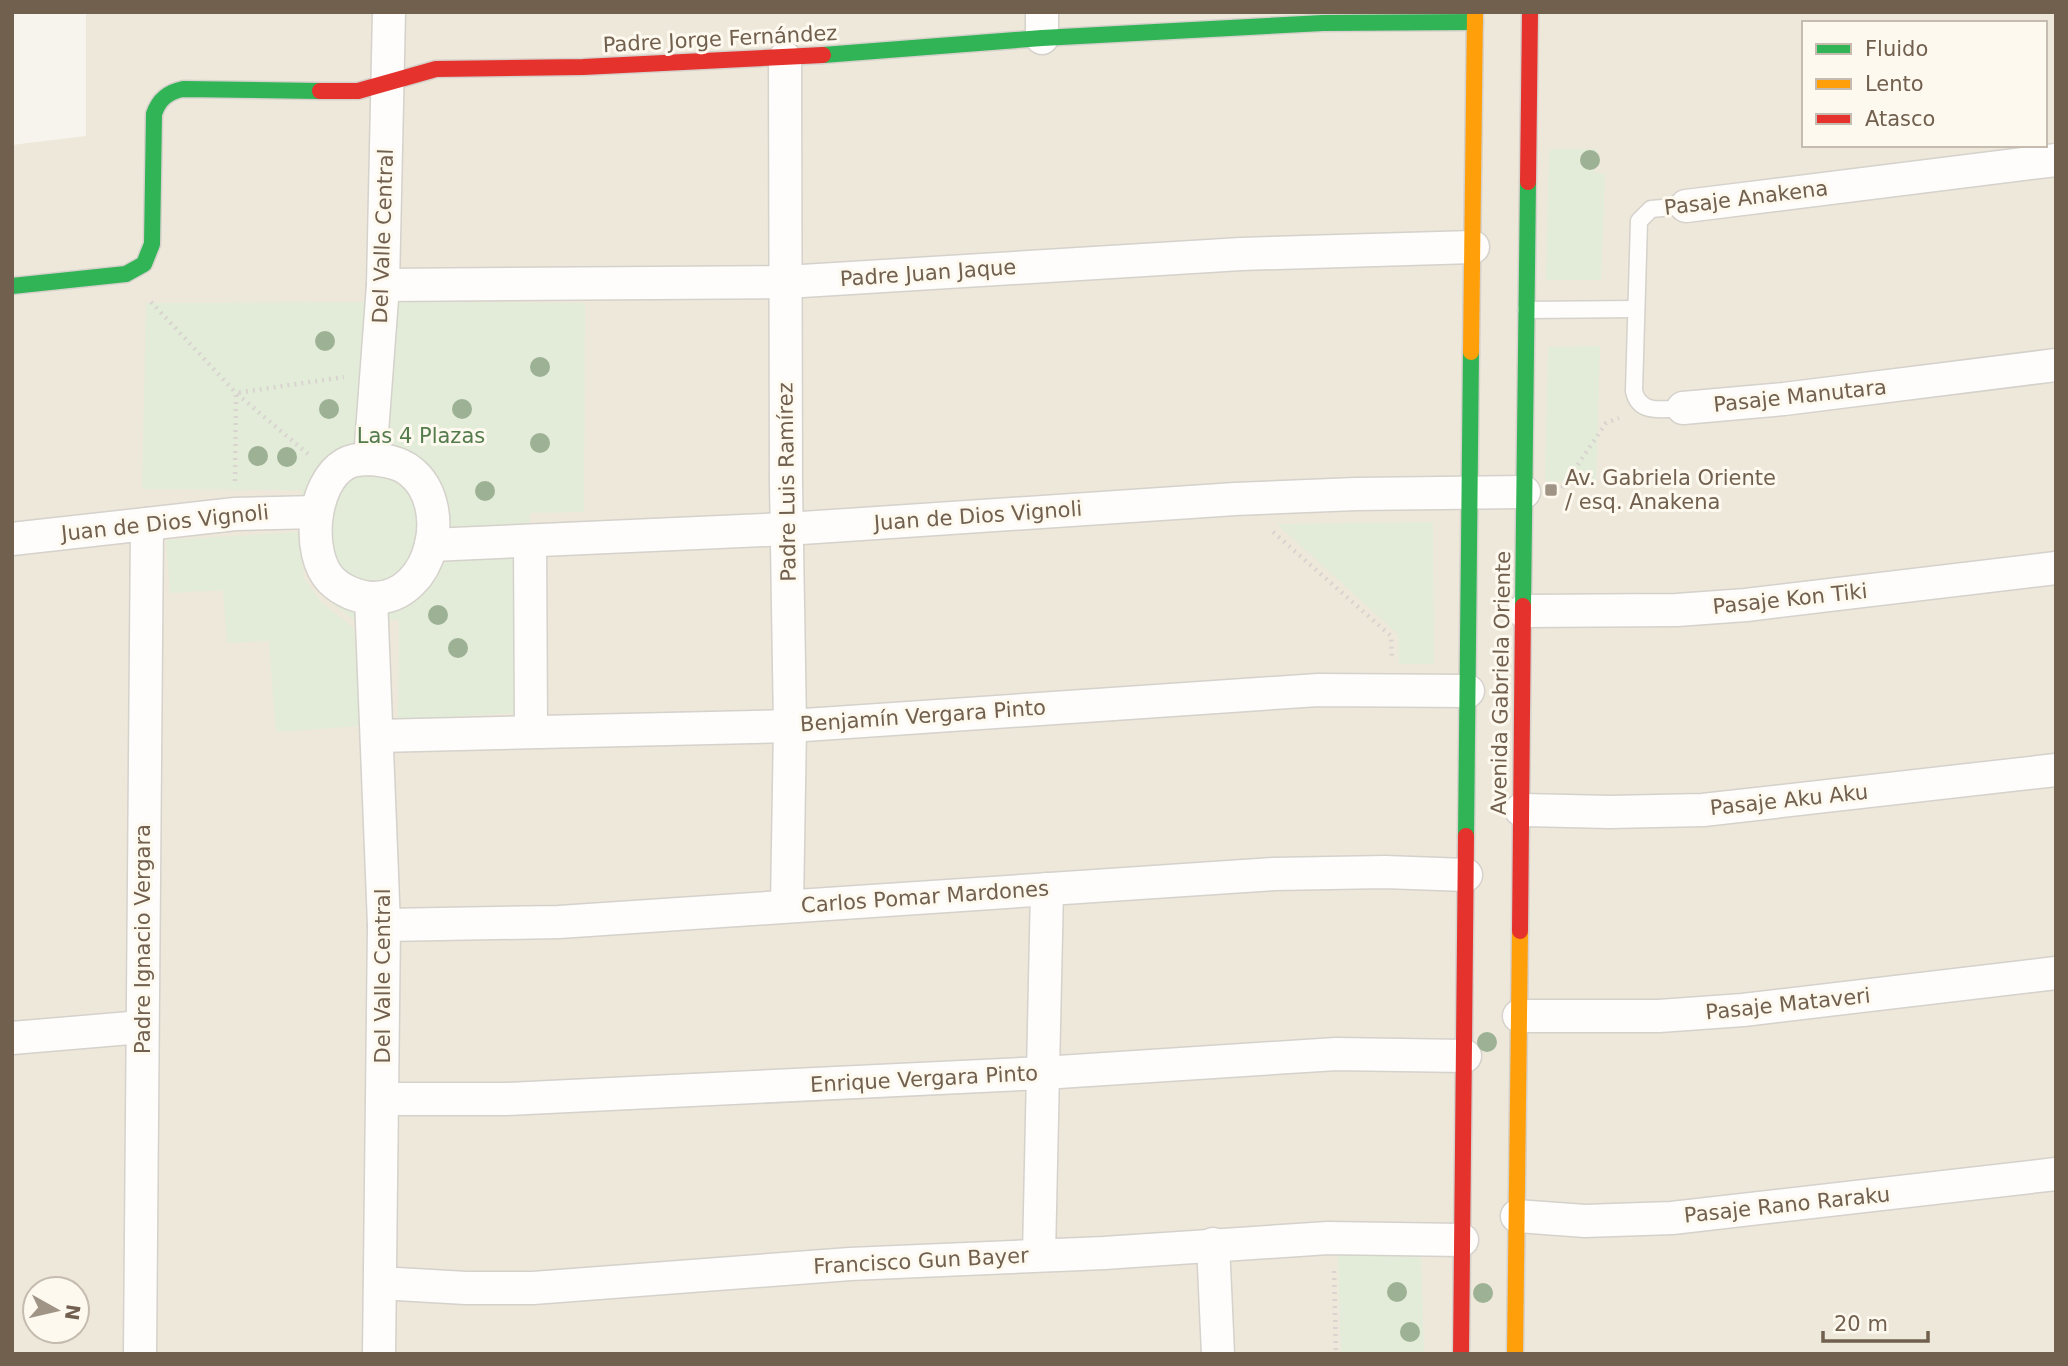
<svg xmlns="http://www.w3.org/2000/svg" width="2068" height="1366" font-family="'DejaVu Sans',sans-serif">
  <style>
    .residential { fill: #eee8db; fill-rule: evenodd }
    .green { fill: #e2ecd9 }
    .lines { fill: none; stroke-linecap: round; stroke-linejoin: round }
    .lane-casing { stroke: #d5d1cb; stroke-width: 19 }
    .street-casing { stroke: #d5d1cb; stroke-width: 35 }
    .fast-casing { stroke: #d6d1cb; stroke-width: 19 }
    .slow-casing { stroke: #d6d1cb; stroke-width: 19 }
    .jam-casing { stroke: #d6d1cb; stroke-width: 19 }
    .path { stroke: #d9d4cf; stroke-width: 4.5; stroke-dasharray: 2 5; stroke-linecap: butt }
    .lane { stroke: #fefdfc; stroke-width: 16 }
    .street { stroke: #fefdfc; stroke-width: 32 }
    .fast { stroke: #30b455; stroke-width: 16 }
    .slow { stroke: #ff9f0a; stroke-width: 16 }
    .jam { stroke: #e5322d; stroke-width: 16 }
    .tree { fill: #9db194 }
    .poi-dot { fill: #a09486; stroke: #fdf9ef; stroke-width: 2.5 }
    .labels { text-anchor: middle; stroke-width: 6; stroke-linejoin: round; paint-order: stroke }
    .street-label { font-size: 21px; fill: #72604f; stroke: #fdf9ef }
    .park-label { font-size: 21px; fill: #547b4c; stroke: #fdf9ef }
    .poi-label { font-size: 21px; fill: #72604f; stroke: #fdf9ef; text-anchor: start }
  </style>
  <rect width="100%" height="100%" fill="#f6f4ed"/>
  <path class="residential" d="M86 12H2056V1354H12V145L86 136ZM1804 23H2045V145H1804ZM35 1289H77V1331H35Z"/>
  <g class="green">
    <polygon points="1549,149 1597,149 1594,172 1605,174 1601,280 1546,280"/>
    <polygon points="405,302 585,303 584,512 530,513 531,712 398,720 399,620 357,622 326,599 309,577 301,490 142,489 146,303"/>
    <polygon points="1600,346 1596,482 1545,481 1548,347"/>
    <polygon points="1433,522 1434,664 1399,664 1398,634 1277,524"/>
    <polygon points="301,532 304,578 322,603 354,628 360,726 276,732 269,641 227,643 223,590 170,593 166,540"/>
    <polygon points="1338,1252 1421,1254 1424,1354 1341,1354"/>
  </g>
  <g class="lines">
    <defs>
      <g id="lane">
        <polyline points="1526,310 1636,309"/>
        <path d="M1683 408C1664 409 1639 415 1634 391L1639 221 1651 209 1686 206"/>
      </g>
      <g id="street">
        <polyline points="1042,38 1042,12"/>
        <polyline points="785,58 786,484 790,726 787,906"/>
        <polyline points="1686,206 2056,160"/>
        <polyline points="383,285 786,282 1241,254 1473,247"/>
        <polyline points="1683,408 1784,399 2056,365"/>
        <polyline points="370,459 383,285 389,12"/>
        <path d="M370 459C384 460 399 462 410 471 453 504 434 597 374 598 359 598 342 591 331 580 306 554 312 483 345 464 352 460 361 459 370 459Z"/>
        <polyline points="12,539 235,514 317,512"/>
        <polyline points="530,541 531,730"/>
        <polyline points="431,545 787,529 1235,499 1356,494 1524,492"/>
        <polyline points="371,598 384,925 379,1354"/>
        <polyline points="1523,611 1677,610 1746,605 2056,568"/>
        <polyline points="378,736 790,726 1318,690 1468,691"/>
        <polyline points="1521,810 1610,812 1703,810 2056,770"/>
        <polyline points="384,925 559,922 1274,874 1385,872 1466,875"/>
        <polyline points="1519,1016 1659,1016 1743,1010 2056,973"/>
        <polyline points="12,1038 142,1027"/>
        <polyline points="383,1099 506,1099 1043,1073 1336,1054 1465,1056"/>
        <polyline points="1517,1216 1585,1221 1672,1218 2056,1174"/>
        <polyline points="1213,1244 1218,1354"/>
        <polyline points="1039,1255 1047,889"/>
        <polyline points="380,1283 466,1288 533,1288 850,1264 1104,1253 1328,1238 1462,1240"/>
        <polyline points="140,1354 147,524"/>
      </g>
      <g id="fast">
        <polyline points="823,55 1042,38 1323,23 1475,22"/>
        <path d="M12 286 126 274 144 264 152 244 154 114C159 99 168 92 183 89L320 91"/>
        <polyline points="1523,606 1528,182"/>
        <polyline points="1466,836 1471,352"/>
      </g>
      <g id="slow">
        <polyline points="1471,352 1475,12"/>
        <polyline points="1515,1354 1520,931"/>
      </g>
      <g id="jam">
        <polyline points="320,91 358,91 436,69 583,67 823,55"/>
        <polyline points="1528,182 1530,12"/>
        <polyline points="1520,931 1523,606"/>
        <polyline points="1461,1354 1466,836"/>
      </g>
    </defs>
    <use href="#lane" class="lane-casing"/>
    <use href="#street" class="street-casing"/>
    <use href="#fast" class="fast-casing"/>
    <use href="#slow" class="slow-casing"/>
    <use href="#jam" class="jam-casing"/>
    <g class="path">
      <polyline points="151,302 236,393 308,454"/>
      <polyline points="235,481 236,393 344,377"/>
      <polyline points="1562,488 1606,423 1619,418"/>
      <polyline points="1273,532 1391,636 1392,659"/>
      <polyline points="1334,1271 1336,1354"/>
    </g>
    <use href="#lane" class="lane"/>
    <use href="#street" class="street"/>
    <use href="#fast" class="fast"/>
    <use href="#slow" class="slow"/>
    <use href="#jam" class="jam"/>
  </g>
  <g class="tree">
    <circle cx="1590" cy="160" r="10"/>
    <circle cx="325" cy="341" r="10"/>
    <circle cx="540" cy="367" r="10"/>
    <circle cx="329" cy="409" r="10"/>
    <circle cx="462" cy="409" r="10"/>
    <circle cx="540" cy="443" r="10"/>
    <circle cx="258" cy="456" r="10"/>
    <circle cx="287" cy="457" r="10"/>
    <circle cx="485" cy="491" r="10"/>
    <circle cx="438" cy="615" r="10"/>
    <circle cx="458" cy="648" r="10"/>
    <circle cx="1487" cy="1042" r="10"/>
    <circle cx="1397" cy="1292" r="10"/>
    <circle cx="1483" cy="1293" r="10"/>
    <circle cx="1410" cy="1332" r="10"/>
  </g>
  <rect class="poi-dot" x="1544" y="483" width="14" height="14" rx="3.5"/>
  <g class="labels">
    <g class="street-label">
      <text transform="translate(720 39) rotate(-3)" y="7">Padre Jorge Fernández</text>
      <text transform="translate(1746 198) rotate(-7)" y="7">Pasaje Anakena</text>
      <text transform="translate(383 236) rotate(-88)" y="7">Del Valle Central</text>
      <text transform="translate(928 273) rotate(-4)" y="7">Padre Juan Jaque</text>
      <text transform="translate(1800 396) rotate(-6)" y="7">Pasaje Manutara</text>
      <text transform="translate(787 482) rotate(-91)" y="7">Padre Luis Ramírez</text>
      <text transform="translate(978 516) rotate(-4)" y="7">Juan de Dios Vignoli</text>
      <text transform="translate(165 523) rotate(-6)" y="7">Juan de Dios Vignoli</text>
      <text transform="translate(1790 599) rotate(-6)" y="7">Pasaje Kon Tiki</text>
      <text transform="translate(1501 683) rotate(-89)" y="7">Avenida Gabriela Oriente</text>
      <text transform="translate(923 716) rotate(-4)" y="7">Benjamín Vergara Pinto</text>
      <text transform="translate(1789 800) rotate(-6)" y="7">Pasaje Aku Aku</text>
      <text transform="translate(925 897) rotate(-4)" y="7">Carlos Pomar Mardones</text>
      <text transform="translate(143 939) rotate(-90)" y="7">Padre Ignacio Vergara</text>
      <text transform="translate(383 976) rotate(-90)" y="7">Del Valle Central</text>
      <text transform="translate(1788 1004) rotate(-6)" y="7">Pasaje Mataveri</text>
      <text transform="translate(924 1079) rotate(-3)" y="7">Enrique Vergara Pinto</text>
      <text transform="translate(1787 1205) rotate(-6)" y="7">Pasaje Rano Raraku</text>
      <text transform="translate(921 1261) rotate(-3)" y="7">Francisco Gun Bayer</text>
    </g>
    <g class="park-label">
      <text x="421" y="443">Las 4 Plazas</text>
    </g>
    <g class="poi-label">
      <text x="1565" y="485">Av. Gabriela Oriente<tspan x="1565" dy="24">/ esq. Anakena</tspan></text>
    </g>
  </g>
  <rect width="2068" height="1366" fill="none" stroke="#72604f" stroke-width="28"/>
  <rect x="1802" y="21" width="245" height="126" fill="#fdf9ef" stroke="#c5bcaf" stroke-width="2"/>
  <rect x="1816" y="44" width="35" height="10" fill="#30b455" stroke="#c5bcaf" stroke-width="2"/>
  <text x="1865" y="56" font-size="21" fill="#72604f">Fluido</text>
  <rect x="1816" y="79" width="35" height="10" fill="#ff9f0a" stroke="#c5bcaf" stroke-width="2"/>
  <text x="1865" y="91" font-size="21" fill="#72604f">Lento</text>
  <rect x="1816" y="114" width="35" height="10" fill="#e5322d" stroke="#c5bcaf" stroke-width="2"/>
  <text x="1865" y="126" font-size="21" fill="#72604f">Atasco</text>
  <g transform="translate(56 1310) rotate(98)"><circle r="33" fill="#fdf9ef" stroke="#c5bcaf" stroke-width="2"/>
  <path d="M0-5L12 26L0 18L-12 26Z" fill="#a09486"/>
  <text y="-10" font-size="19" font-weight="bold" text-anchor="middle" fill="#72604f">N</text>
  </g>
  <path d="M1823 1331v10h105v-10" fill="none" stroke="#72604f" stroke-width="3.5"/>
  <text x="1834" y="1331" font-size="21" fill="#72604f" stroke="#fdf9ef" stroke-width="5" paint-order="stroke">20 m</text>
</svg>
